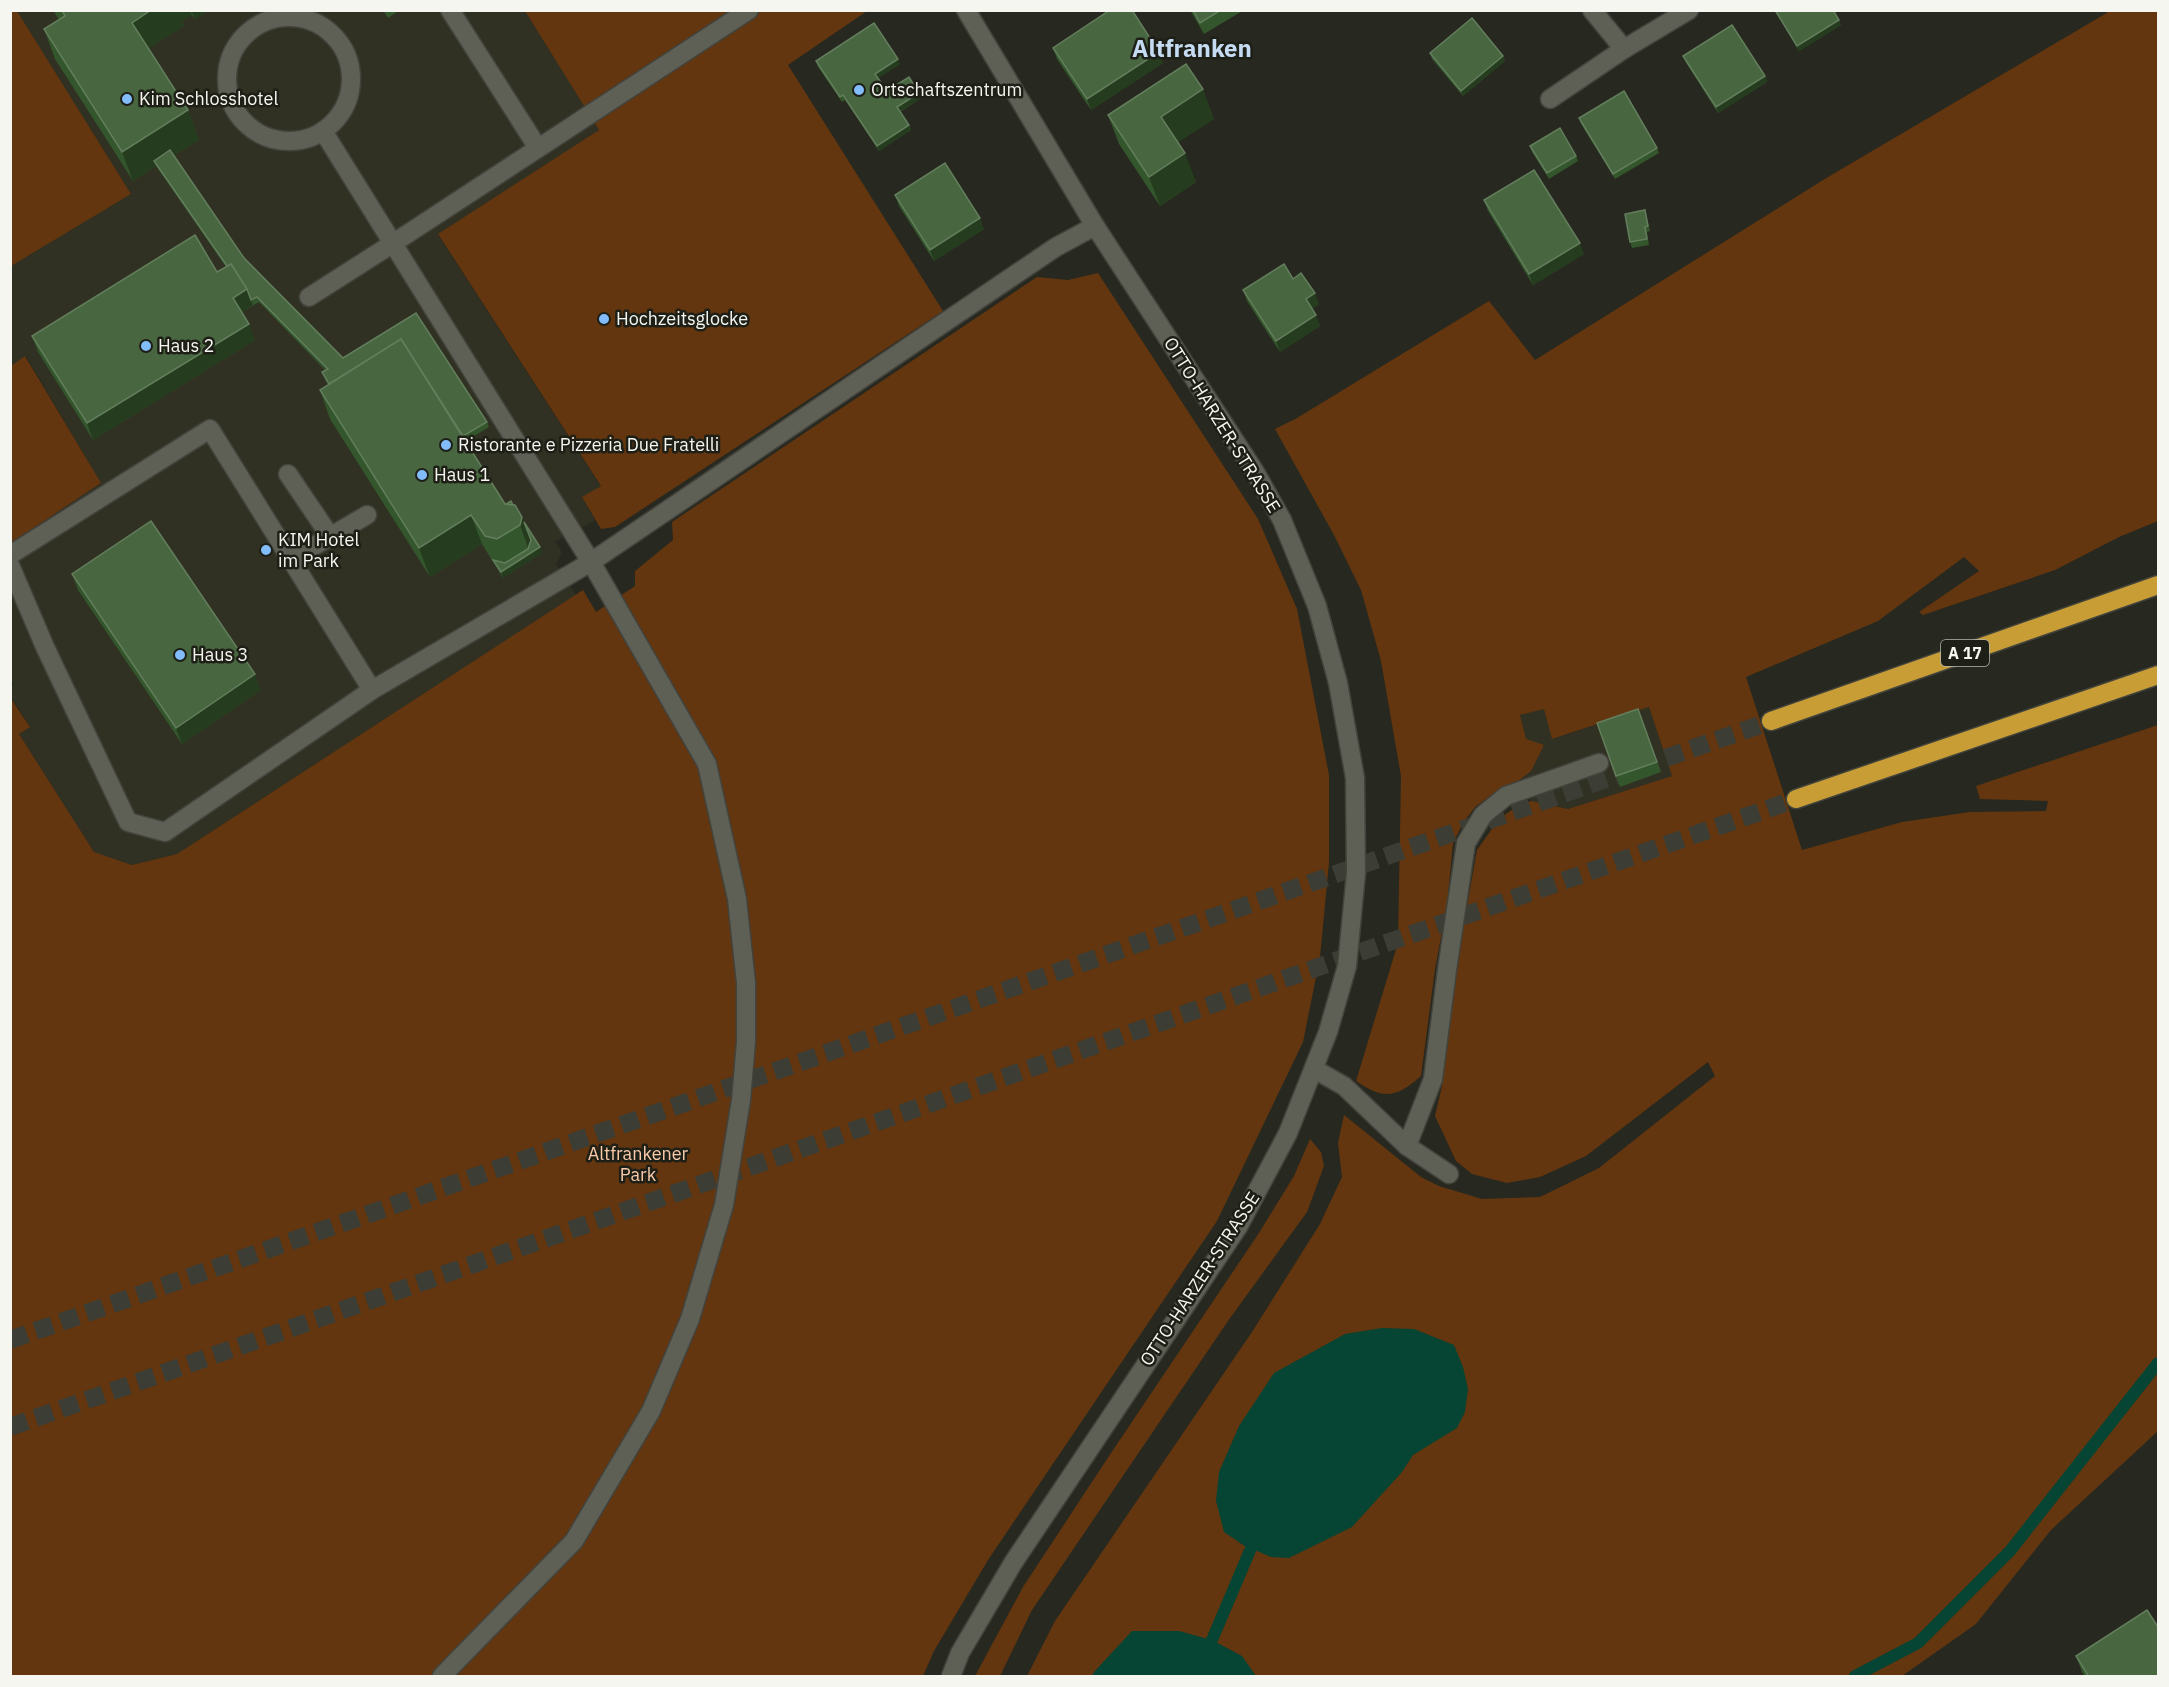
<svg xmlns="http://www.w3.org/2000/svg" width="2169" height="1687" font-family="'IBM Plex Sans',sans-serif">
  <style>
    .built { fill: #303122 }
    .green { fill: #63360f }
    .water { fill: #064433 }
    .lines { fill: none; stroke-linecap: round; stroke-linejoin: round }
    .stream { stroke: #064433; stroke-width: 12 }
    .motorway-tunnel { stroke: #3c3d34; stroke-width: 18; stroke-dasharray: 18 9; stroke-linecap: butt }
    .service-casing { stroke: #42433c; stroke-width: 21 }
    .minor-casing { stroke: #42433c; stroke-width: 21 }
    .motorway-casing { stroke: #42433c; stroke-width: 21 }
    .service { stroke: #5e5f55; stroke-width: 18 }
    .minor { stroke: #5e5f55; stroke-width: 18 }
    .motorway { stroke: #c89d35; stroke-width: 18 }
    .wall { fill: #33562c }
    .shaded-wall { fill: #253c1e }
    .building { fill: #486741; stroke: #637e5c; stroke-width: 1.5 }
    .poi-dot { fill: #82bcfa; stroke: #1e1f16; stroke-width: 2 }
    .labels { text-anchor: middle; stroke-width: 5; stroke-linejoin: round; paint-order: stroke }
    .shield { fill: #1e1f16; stroke: #b4b6af; stroke-width: 1.5 }
    .shield-label { font-size: 16px; font-weight: bold; fill: #f5f6f0 }
    .poi-label { font-size: 18px; fill: #f5f6f0; stroke: #1e1f16; text-anchor: start }
    .street-label { font-size: 18px; fill: #f5f6f0; stroke: #1e1f16 }
    .park-label { font-size: 18px; fill: #f9cbaa; stroke: #1e1f16 }
    .district-label { font-size: 24px; font-weight: bold; fill: #c5dbf2; stroke: #1e1f16 }
  </style>
  <rect width="100%" height="100%" fill="#27281f"/>
  <g class="built">
    <polygon points="17,11 525,11 599,130 438,235 601,487 582,497 595,520 555,542 562,552 556,564 576,595 177,854 132,865 94,852 19,734 30,726 11,697 11,687 14,684 10,678 11,543 101,483 26,356 11,366 10,266 131,194"/>
    <polygon points="1649,707 1672,776 1568,809 1531,801 1522,777 1531,771 1520,715 1544,708 1553,739"/>
  </g>
  <g class="green">
    <polygon points="10,11 17,11 131,194 11,266"/>
    <polygon points="525,11 867,11 788,65 943,311 615,527 601,529 582,497 601,486 438,234 599,130"/>
    <path d="M2110 11H2158V521L2119 537 2055 570 1923 615 1919 612 1979 571 1964 557 1878 621 1746 677 1802 850 1902 822 1970 812 2046 811 2048 801 1980 799 1976 786 2158 725V1431L2051 1530 1976 1624 1902 1676H1027L1055 1621 1252 1332 1320 1224 1342 1177 1338 1143 1344 1115 1421 1177 1439 1186 1482 1199 1540 1197 1599 1168 1715 1076 1708 1062 1586 1156 1540 1177 1507 1183 1472 1174 1456 1161 1435 1116 1442 1086 1456 967 1477 850 1499 819 1516 807 1531 801 1568 809 1672 776 1649 707 1552 739 1544 709 1520 715 1526 739 1544 745 1531 771 1517 782 1494 793 1475 807 1463 823 1453 843 1447 905 1435 969 1421 1076C1396 1098 1384 1100 1356 1081L1398 943 1401 776 1381 661 1361 590 1334 535 1275 429 1297 418 1489 301 1535 360 1828 177Z"/>
    <polygon points="1098,273 1258,519 1297,609 1329,775 1329,862 1320,957 1303,1042 1217,1221 988,1560 934,1651 923,1676 11,1676 10,697 30,727 19,734 94,852 132,865 177,854 583,590 596,612 635,586 635,571 673,540 672,522 1037,277 1068,280"/>
    <polygon points="25,356 101,483 11,543 11,366"/>
    <polygon points="1310,1139 1321,1152 1324,1166 1307,1212 1228,1321 1032,1610 1000,1676 975,1676 1023,1587 1111,1453 1259,1233 1294,1176"/>
  </g>
  <g class="water">
    <polygon points="1382,1328 1414,1329 1454,1345 1463,1367 1468,1389 1465,1412 1457,1428 1413,1455 1402,1472 1352,1527 1289,1558 1271,1557 1243,1545 1224,1532 1216,1501 1219,1472 1239,1426 1274,1373 1345,1334"/>
    <polygon points="1132,1631 1179,1631 1212,1640 1242,1656 1256,1676 1092,1676 1094,1672"/>
  </g>
  <g class="lines">
    <g class="stream">
      <polyline points="1212,1640 1251,1548"/>
      <polyline points="1855,1676 1918,1643 2010,1551 2158,1363"/>
    </g>
    <g class="motorway-tunnel">
      <polyline points="10,1340 1771,721"/>
      <polyline points="10,1427 1796,799"/>
    </g>
    <defs>
      <g id="service">
        <polyline points="450,10 538,148"/>
        <circle cx="289" cy="79" r="62"/>
        <polyline points="323,131 591,562 707,764 737,899 746,983 746,1042 741,1100 724,1205 690,1319 651,1411 574,1541 442,1676"/>
        <polyline points="309,297 392,244 749,10"/>
        <polyline points="288,474 330,536"/>
        <polyline points="10,555 210,429 372,690"/>
        <polyline points="292,559 367,515"/>
        <polyline points="10,565 45,647 128,822 165,832 372,690 591,562 1056,247 1095,226"/>
        <polyline points="1314,1069 1344,1086 1407,1146 1449,1174"/>
        <polyline points="1407,1146 1433,1079 1447,970 1466,843 1483,815 1506,796 1599,763"/>
      </g>
      <g id="minor">
        <polyline points="1592,10 1624,49"/>
        <polyline points="1550,99 1624,49 1689,10"/>
        <polyline points="951,1676 960,1653 1013,1563 1238,1227 1288,1133 1328,1032 1347,966 1356,873 1355,778 1338,683 1317,606 1282,520 1255,472 1095,226 966,10"/>
      </g>
      <g id="motorway">
        <polyline points="1771,721 2158,585"/>
        <polyline points="1796,799 2158,675"/>
      </g>
    </defs>
    <use href="#service" class="service-casing"/>
    <use href="#minor" class="minor-casing"/>
    <use href="#motorway" class="motorway-casing"/>
    <use href="#service" class="service"/>
    <use href="#minor" class="minor"/>
    <use href="#motorway" class="motorway"/>
  </g>
  <g class="wall">
    <polygon points="53,10 209,10 195,19 192,15 182,21 184,26 149,48 188,110 199,140 174,155 244,258 343,358 487,422 489,427 466,441 505,504 524,522 542,553 503,578 482,544 430,577 330,419 320,390 328,385 322,372 325,370 259,302 242,312 255,340 93,440 38,352 32,336 217,272 226,267 156,166 133,181 55,59 44,29 59,20"/>
    <polygon points="383,10 400,10 388,18"/>
    <polygon points="1190,10 1244,10 1204,34"/>
    <polygon points="1774,10 1833,10 1839,20 1841,25 1799,51"/>
    <polygon points="1053,48 1163,63 1091,110 1057,59"/>
    <polygon points="1430,53 1503,56 1505,61 1463,96 1432,59"/>
    <polygon points="1683,56 1765,76 1767,82 1718,113 1685,61"/>
    <polygon points="816,61 900,64 878,78 887,91 921,98 900,112 909,125 911,130 879,151 845,100 842,102 818,67"/>
    <polygon points="1108,115 1214,119 1178,142 1196,182 1160,206 1119,144"/>
    <polygon points="1579,118 1657,148 1659,153 1615,179 1581,124"/>
    <polygon points="1530,146 1576,156 1578,161 1549,179 1532,152"/>
    <polygon points="895,195 984,229 934,261 899,206"/>
    <polygon points="1484,200 1584,254 1533,285 1488,211"/>
    <polygon points="1645,210 1650,231 1647,232 1649,245 1632,248 1630,242"/>
    <polygon points="1293,279 1319,304 1312,309 1320,326 1280,352 1247,301 1243,290"/>
    <polygon points="72,574 261,690 182,744 78,590"/>
    <polygon points="1638,709 1661,772 1620,787 1597,723"/>
    <polygon points="2076,1656 2158,1677 2085,1677 2082,1672"/>
  </g>
  <g class="shaded-wall">
    <polygon points="151,10 190,10 192,15 182,21 184,26 143,52 132,23"/>
    <polygon points="191,10 209,10 195,19"/>
    <polygon points="1839,20 1841,25 1799,51 1797,46"/>
    <polygon points="1159,52 1163,63 1091,110 1087,99"/>
    <polygon points="1503,56 1505,61 1463,96 1461,91"/>
    <polygon points="898,59 900,64 877,79 875,74"/>
    <polygon points="1765,76 1767,82 1718,113 1716,107"/>
    <polygon points="1203,89 1214,119 1172,146 1161,117"/>
    <polygon points="919,93 921,98 899,112 897,107"/>
    <polygon points="188,110 199,140 157,166 154,161 156,166 133,181 122,152"/>
    <polygon points="909,125 911,130 879,151 877,146"/>
    <polygon points="1185,153 1196,182 1160,206 1149,177"/>
    <polygon points="980,218 984,229 934,261 930,250"/>
    <polygon points="1580,243 1584,254 1533,285 1529,274"/>
    <polygon points="247,289 253,305 239,314 233,298"/>
    <polygon points="1315,293 1319,304 1310,310 1306,299"/>
    <polygon points="1316,315 1320,326 1280,352 1276,341"/>
    <polygon points="249,324 255,340 93,440 87,423"/>
    <polygon points="471,515 482,544 430,577 419,548"/>
    <polygon points="522,517 533,546 540,547 542,553 503,578 501,572 530,553 520,525"/>
    <polygon points="255,674 261,690 182,744 176,728"/>
  </g>
  <g class="building">
    <polygon points="62,10 151,10 132,23 188,110 122,152 44,29 65,16"/>
    <polygon points="1110,10 1132,10 1159,52 1087,99 1053,48"/>
    <polygon points="1193,10 1221,10 1200,23"/>
    <polygon points="1775,10 1833,10 1839,20 1797,46"/>
    <polygon points="1472,18 1503,56 1461,91 1430,53"/>
    <polygon points="874,23 898,59 875,74 887,91 909,77 919,93 897,107 909,125 877,146 843,95 840,97 816,61"/>
    <polygon points="1732,25 1765,76 1716,107 1683,56"/>
    <polygon points="1186,64 1203,89 1161,117 1185,153 1149,177 1108,115"/>
    <polygon points="1624,91 1657,148 1613,174 1579,118"/>
    <polygon points="1560,128 1576,156 1547,173 1530,146"/>
    <polygon points="170,150 244,258 343,358 416,313 487,422 463,436 401,339 329,384 322,372 328,369 257,297 251,300 247,289 231,264 227,266 154,161"/>
    <polygon points="945,163 980,218 930,250 895,195"/>
    <polygon points="1534,170 1580,243 1529,274 1484,200"/>
    <polygon points="1645,210 1648,226 1645,227 1647,239 1630,242 1625,214"/>
    <polygon points="195,235 217,272 231,264 247,289 233,298 249,324 87,423 32,336"/>
    <polygon points="1284,264 1293,279 1301,273 1315,293 1306,299 1316,315 1276,341 1243,290"/>
    <polygon points="401,339 505,504 515,505 522,517 520,525 497,539 485,536 471,515 419,548 320,390"/>
    <polygon points="511,501 513,505 506,504"/>
    <polygon points="151,521 255,674 176,728 72,574"/>
    <polygon points="524,522 540,547 501,572 493,560 505,563 528,549 531,540"/>
    <polygon points="1638,709 1657,762 1616,776 1597,723"/>
    <polygon points="2147,1610 2158,1627 2158,1677 2089,1677 2076,1656"/>
  </g>
  <g class="poi-dot">
    <circle cx="859" cy="90" r="6"/>
    <circle cx="127" cy="99" r="6"/>
    <circle cx="604" cy="319" r="6"/>
    <circle cx="146" cy="346" r="6"/>
    <circle cx="446" cy="445" r="6"/>
    <circle cx="422" cy="475" r="6"/>
    <circle cx="266" cy="550" r="6"/>
    <circle cx="180" cy="655" r="6"/>
  </g>
  <g class="labels">
    <rect class="shield" x="1941" y="640" width="48" height="26" rx="4.5"/>
    <g class="shield-label">
      <text x="1965" y="659">A 17</text>
    </g>
    <g class="poi-label">
      <text x="871" y="96">Ortschaftszentrum</text>
      <text x="139" y="105">Kim Schlosshotel</text>
      <text x="616" y="325">Hochzeitsglocke</text>
      <text x="158" y="352">Haus 2</text>
      <text x="458" y="451">Ristorante e Pizzeria Due Fratelli</text>
      <text x="434" y="481">Haus 1</text>
      <text x="278" y="546">KIM Hotel<tspan x="278" dy="21">im Park</tspan></text>
      <text x="192" y="661">Haus 3</text>
    </g>
    <g class="street-label">
      <text transform="translate(1222 425) rotate(58)" y="6">OTTO-HARZER-STRASSE</text>
      <text transform="translate(1200 1279) rotate(-57)" y="6">OTTO-HARZER-STRASSE</text>
    </g>
    <g class="park-label">
      <text x="638" y="1160">Altfrankener<tspan x="638" dy="21">Park</tspan></text>
    </g>
    <g class="district-label">
      <text x="1192" y="57">Altfranken</text>
    </g>
  </g>
  <rect width="2169" height="1687" fill="none" stroke="#f5f6f0" stroke-width="24"/>
</svg>
